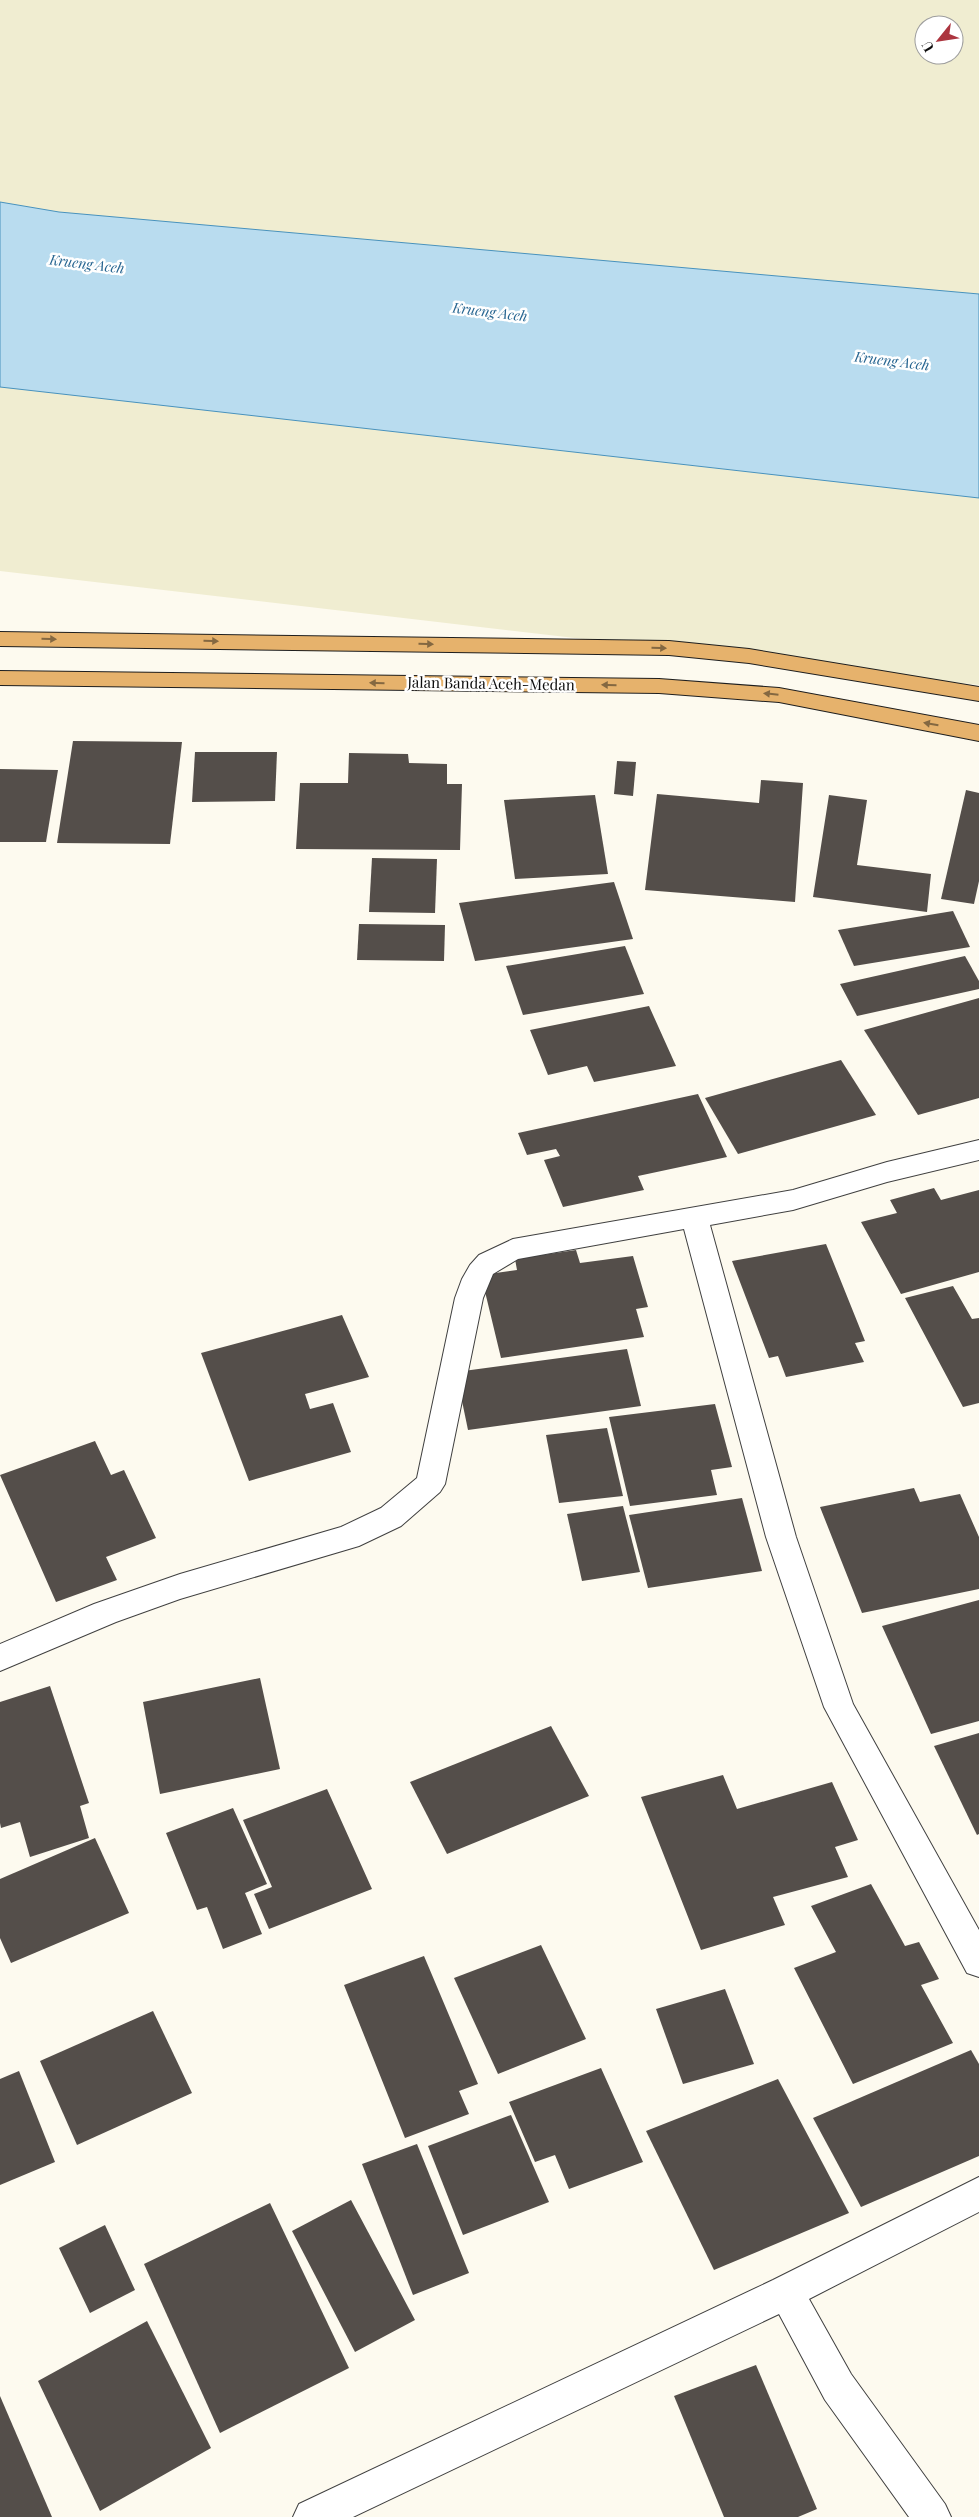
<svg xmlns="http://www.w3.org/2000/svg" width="979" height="2517" font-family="'Playfair Display',serif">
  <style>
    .farmland { fill: #f0edd1; fill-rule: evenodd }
    .water { fill: #b9dcef; stroke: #4892bd }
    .building { fill: #544e4a }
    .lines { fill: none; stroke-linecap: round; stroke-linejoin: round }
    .minor-casing { stroke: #404040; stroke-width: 2 }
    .trunk-casing { stroke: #1e1e1e; stroke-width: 2 }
    .minor { fill: #fff; fill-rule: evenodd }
    .trunk { fill: #e6b26c; fill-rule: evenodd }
    .oneway { fill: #846841 }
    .labels { text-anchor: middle; stroke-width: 5; stroke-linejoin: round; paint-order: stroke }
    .far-water-label { font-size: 14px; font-style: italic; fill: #256490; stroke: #fff }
    .street-label { font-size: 15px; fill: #0d0d0d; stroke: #fff }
  </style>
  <rect width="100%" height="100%" fill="#fdfaef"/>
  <path class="farmland" d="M0 0H979V685L0 571ZM924 25H954V55H924Z"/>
  <polygon class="water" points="0,202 59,212 979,294 979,498 0,387"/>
  <g class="building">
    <polygon points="73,741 182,742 170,844 57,843"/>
    <polygon points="195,752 277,752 275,801 192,802"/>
    <polygon points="349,753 408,754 409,763 447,764 447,784 462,784 460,850 296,849 300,783 348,783"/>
    <polygon points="617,761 636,762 633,796 614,794"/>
    <polygon points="0,769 58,770 46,842 0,842"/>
    <polygon points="761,780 803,783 795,902 645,890 657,794 759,803"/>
    <polygon points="966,790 979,793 979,881 974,904 941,899"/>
    <polygon points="595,795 608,874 515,879 504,800"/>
    <polygon points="829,795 867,800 857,865 931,874 927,912 813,897"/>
    <polygon points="372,858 437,859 435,913 369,912"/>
    <polygon points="614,882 633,939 475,961 459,903"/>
    <polygon points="953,911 970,947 854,966 838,930"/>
    <polygon points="359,924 445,925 444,961 357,960"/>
    <polygon points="625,946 644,994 523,1015 506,966"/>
    <polygon points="965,956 979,981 979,989 857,1016 840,984"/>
    <polygon points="979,998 979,1098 918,1115 864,1030"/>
    <polygon points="649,1006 676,1066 594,1082 587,1066 548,1075 530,1030"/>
    <polygon points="841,1060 876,1115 738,1154 705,1098"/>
    <polygon points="698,1094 727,1157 638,1176 644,1190 563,1207 544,1160 560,1156 556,1149 527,1155 518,1133"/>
    <polygon points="934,1188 941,1200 979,1190 979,1272 901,1294 861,1222 897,1213 890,1200"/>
    <polygon points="826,1244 865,1341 855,1343 864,1362 786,1377 778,1356 769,1358 732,1261"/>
    <polygon points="576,1250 580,1263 633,1256 648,1307 636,1309 644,1337 501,1358 481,1275 517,1270 515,1259"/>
    <polygon points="953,1286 972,1319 979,1318 979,1403 963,1407 905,1298"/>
    <polygon points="342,1315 369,1377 305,1394 310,1409 333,1403 351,1452 249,1481 201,1353"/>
    <polygon points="627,1349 641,1406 468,1430 456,1372"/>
    <polygon points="715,1404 732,1467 711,1470 717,1495 630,1506 609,1417"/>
    <polygon points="607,1428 623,1496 559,1503 546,1435"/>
    <polygon points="95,1441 111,1475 124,1470 156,1538 106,1557 117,1580 56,1602 0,1475"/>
    <polygon points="914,1488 920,1502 960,1494 979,1537 979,1589 862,1613 820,1507"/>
    <polygon points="742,1498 762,1571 648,1588 629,1515"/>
    <polygon points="623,1506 640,1572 582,1581 567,1514"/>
    <polygon points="979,1600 979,1721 931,1734 882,1626"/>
    <polygon points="260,1678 280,1769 160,1794 143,1702"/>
    <polygon points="50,1686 89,1803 80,1806 89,1838 30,1857 20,1822 1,1828 0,1823 0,1702"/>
    <polygon points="551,1726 589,1796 447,1854 410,1782"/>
    <polygon points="979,1733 979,1834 977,1835 934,1746"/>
    <polygon points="723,1775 737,1809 832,1782 858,1840 835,1847 848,1877 773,1897 785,1925 701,1950 641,1797"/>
    <polygon points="327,1789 372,1889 269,1929 254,1894 272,1887 243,1820"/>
    <polygon points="233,1808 267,1884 245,1893 262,1934 223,1949 207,1907 197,1910 166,1833"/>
    <polygon points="95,1838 129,1913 11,1963 0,1938 0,1879"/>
    <polygon points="871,1884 905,1946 919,1942 939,1979 921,1985 953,2043 853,2084 794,1968 836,1952 811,1906"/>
    <polygon points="541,1945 586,2039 498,2074 454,1978"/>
    <polygon points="424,1956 478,2084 459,2091 469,2114 405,2138 344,1985"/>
    <polygon points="725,1989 754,2064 683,2084 656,2009"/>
    <polygon points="153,2011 192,2093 77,2145 40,2061"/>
    <polygon points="971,2050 979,2064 979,2156 861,2207 813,2118"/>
    <polygon points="601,2068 643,2162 569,2189 555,2155 535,2162 509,2102"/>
    <polygon points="19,2071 55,2162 0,2185 0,2079"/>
    <polygon points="778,2079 849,2213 714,2270 646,2131"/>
    <polygon points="511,2115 549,2202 463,2235 428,2146"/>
    <polygon points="417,2144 469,2273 413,2295 362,2164"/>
    <polygon points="351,2200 415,2320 355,2352 292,2231"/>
    <polygon points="270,2203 349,2368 220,2433 144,2264"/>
    <polygon points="105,2225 135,2290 90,2313 59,2248"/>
    <polygon points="147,2321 211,2448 100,2511 38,2381"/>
    <polygon points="756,2365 817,2509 798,2517 724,2517 674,2396"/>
    <polygon points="0,2396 52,2517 0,2517"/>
  </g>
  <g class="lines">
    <defs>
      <g id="minor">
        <polygon points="979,1140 979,1160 887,1182 793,1210 710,1225 796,1537 853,1704 979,1930 979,1977 967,1973 824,1707 766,1537 684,1229 518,1259 493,1274 483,1298 445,1484 440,1492 401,1526 359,1546 180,1599 116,1622 0,1671 0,1644 94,1604 180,1574 341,1527 381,1508 417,1478 455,1298 462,1279 470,1265 479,1255 513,1239 793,1190 887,1162"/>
        <polygon points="979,2177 979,2212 809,2299 851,2374 945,2504 951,2517 909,2517 825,2400 779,2314 353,2517 293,2517 299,2504 773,2280"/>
      </g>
      <g id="trunk">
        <polygon points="0,632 669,641 749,649 979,687 979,701 749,663 669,655 0,646"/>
        <polygon points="0,671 659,679 779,688 979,725 979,741 779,702 659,693 0,685"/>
      </g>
    </defs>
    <use href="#minor" class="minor-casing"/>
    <use href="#trunk" class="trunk-casing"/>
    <use href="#minor" class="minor"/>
    <use href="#trunk" class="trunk"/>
  </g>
  <defs><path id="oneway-solid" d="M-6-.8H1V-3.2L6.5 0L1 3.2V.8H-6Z" transform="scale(1.25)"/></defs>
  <g class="oneway">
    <use href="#oneway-solid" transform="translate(49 639) rotate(1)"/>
    <use href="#oneway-solid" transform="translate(211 641) rotate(1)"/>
    <use href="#oneway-solid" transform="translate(426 644) rotate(1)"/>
    <use href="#oneway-solid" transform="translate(659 648) rotate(2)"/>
    <use href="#oneway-solid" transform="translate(377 683) rotate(-179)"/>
    <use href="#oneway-solid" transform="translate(609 685) rotate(-179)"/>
    <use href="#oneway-solid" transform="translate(771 694) rotate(-174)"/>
    <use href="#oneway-solid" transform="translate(931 724) rotate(-170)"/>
  </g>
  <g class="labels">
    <g class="far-water-label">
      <text transform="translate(87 264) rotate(7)" y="5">Krueng Aceh</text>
      <text transform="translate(490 312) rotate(7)" y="5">Krueng Aceh</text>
      <text transform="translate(892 361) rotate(7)" y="5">Krueng Aceh</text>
    </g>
    <g class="street-label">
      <text transform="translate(491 684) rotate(1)" y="5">Jalan Banda Aceh-Medan</text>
    </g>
  </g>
  <g transform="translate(939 40) rotate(240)"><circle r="24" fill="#ffffff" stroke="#9e9e9e"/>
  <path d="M0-4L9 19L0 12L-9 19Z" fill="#ac353f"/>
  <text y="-8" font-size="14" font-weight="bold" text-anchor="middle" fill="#0d0d0d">U</text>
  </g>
</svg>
